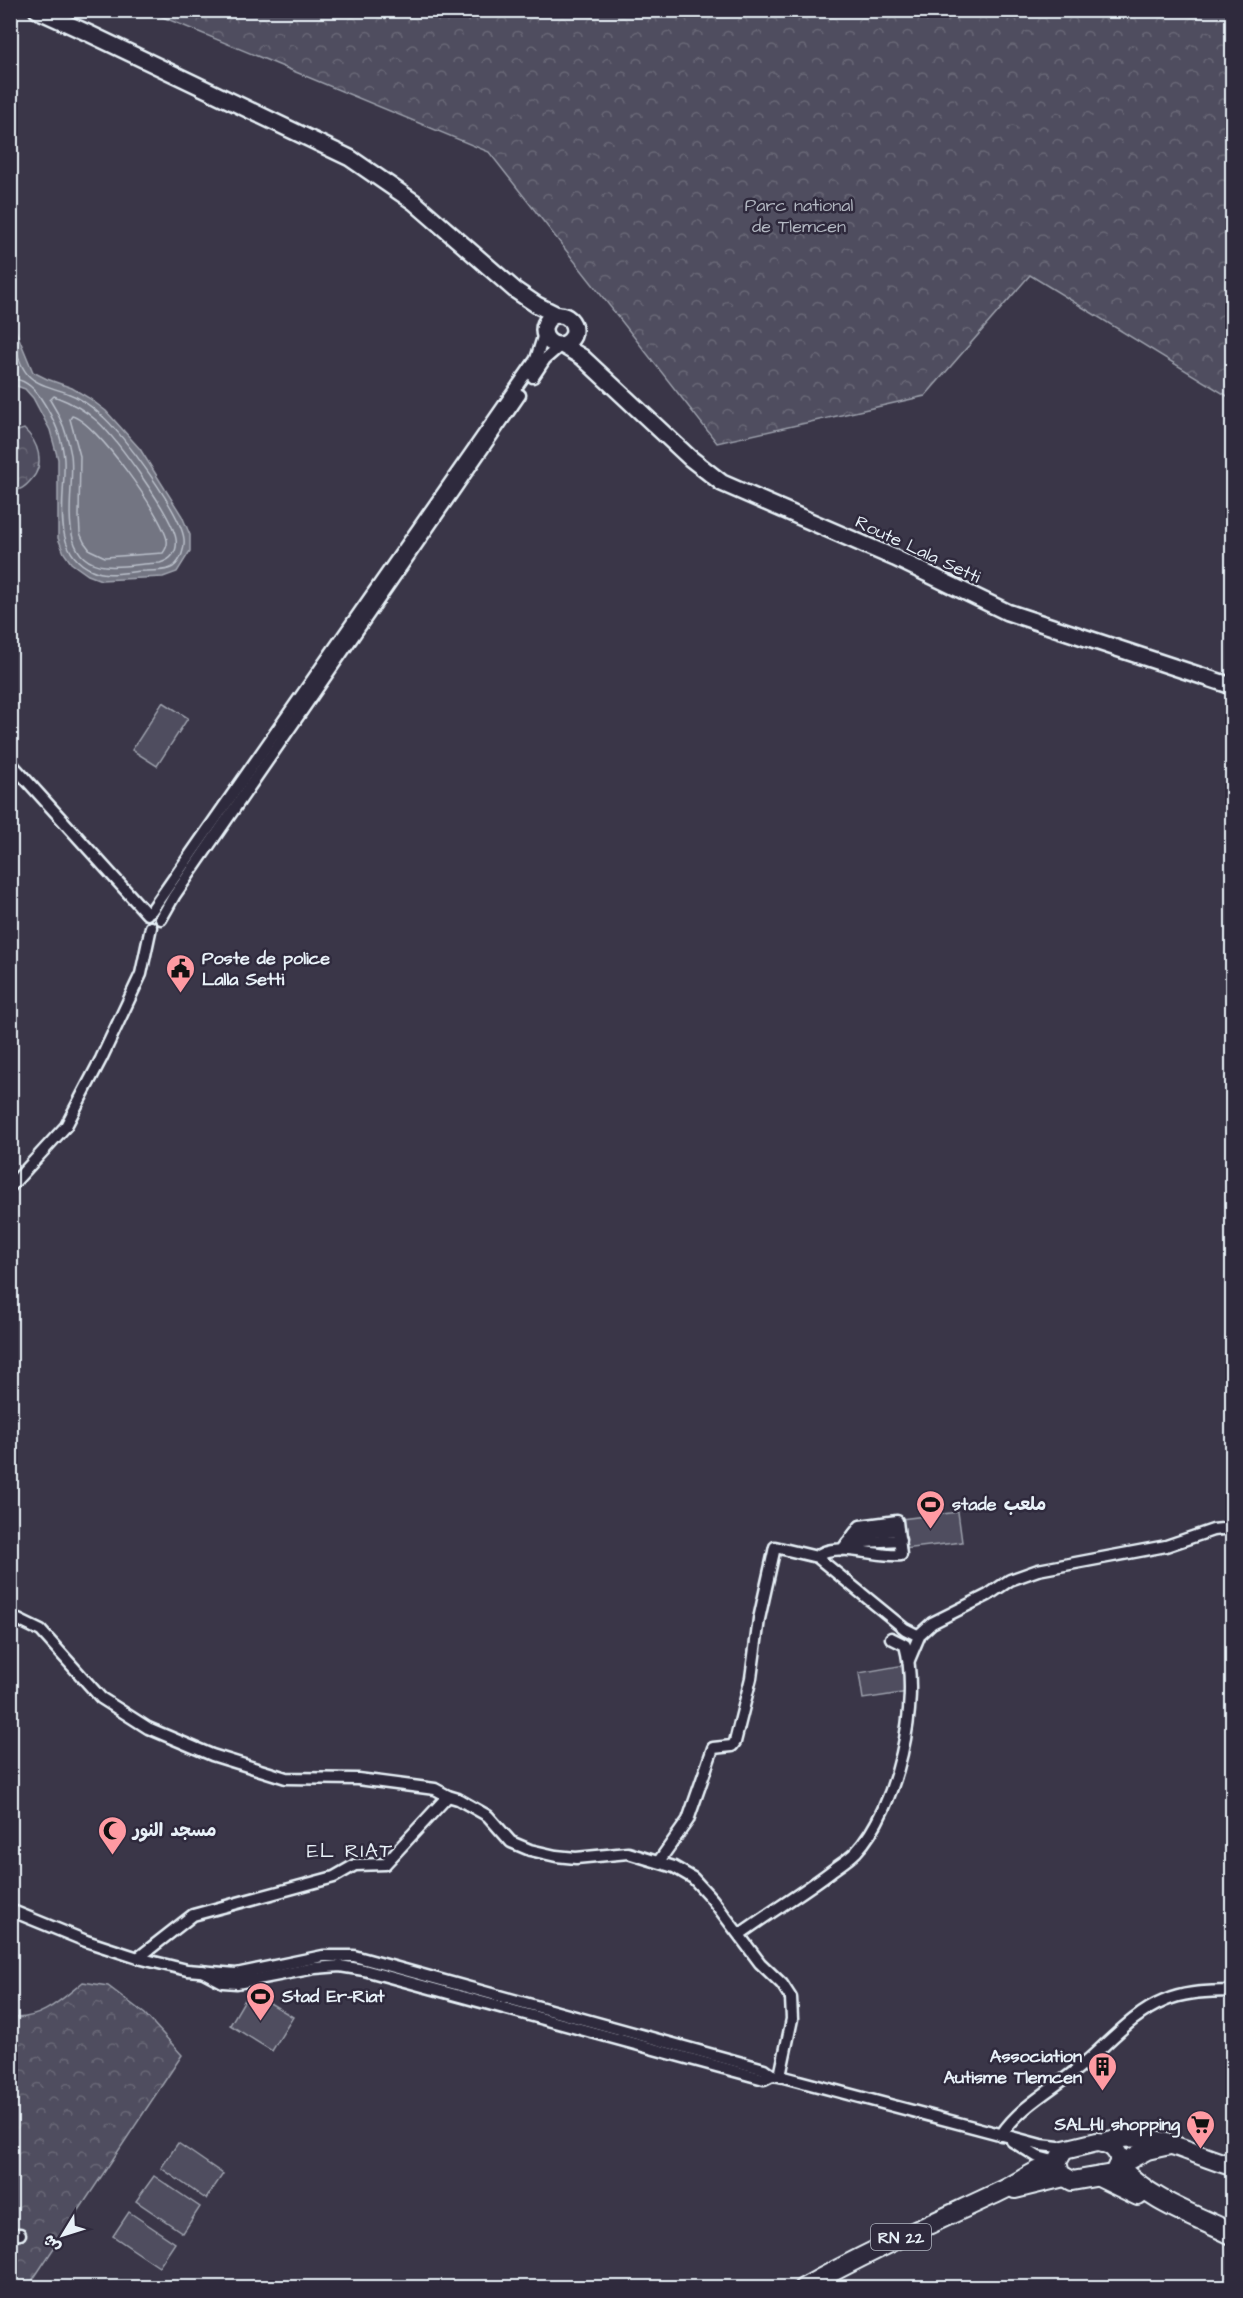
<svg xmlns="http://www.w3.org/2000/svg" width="1243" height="2298" font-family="'Architects Daughter','Playpen Sans Arabic',sans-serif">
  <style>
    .park { fill: url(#park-crowns); stroke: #9ca0ac; stroke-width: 1.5 }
    .pitch { fill: #504e5f; stroke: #9ca0ac; stroke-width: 1.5 }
    .water { fill: #737482; stroke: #a2a6b1; stroke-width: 1.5 }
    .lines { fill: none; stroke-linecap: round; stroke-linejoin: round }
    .shore { stroke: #b9bfc9; stroke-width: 1.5 }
    .street-casing { stroke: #e8f1f8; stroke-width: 15 }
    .secondary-casing { stroke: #e8f1f8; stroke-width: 20 }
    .primary-casing { stroke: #e8f1f8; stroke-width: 22 }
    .highway-casing { stroke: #e8f1f8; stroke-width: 24 }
    .street { stroke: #2f2a3d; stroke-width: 10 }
    .secondary { stroke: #2f2a3d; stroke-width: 15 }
    .primary { stroke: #2f2a3d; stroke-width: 18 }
    .highway { stroke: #2f2a3d; stroke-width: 20 }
    .labels { text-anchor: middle; stroke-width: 5; stroke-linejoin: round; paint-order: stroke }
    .shield { fill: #2f2a3d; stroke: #b0b5c0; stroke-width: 1.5 }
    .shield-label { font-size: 16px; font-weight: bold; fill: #e8f1f8 }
    .park-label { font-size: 18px; fill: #b3b8c2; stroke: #2f2a3d }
    .street-label { font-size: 18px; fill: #e8f1f8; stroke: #2f2a3d }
    .poi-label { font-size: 18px; font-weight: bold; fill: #e8f1f8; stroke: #2f2a3d; text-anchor: start }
    .neighbourhood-label { font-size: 20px; letter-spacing: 1.5px; fill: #e8f1f8; stroke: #2f2a3d }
  </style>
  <defs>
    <pattern id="park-crowns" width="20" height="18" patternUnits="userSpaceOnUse" patternTransform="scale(1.5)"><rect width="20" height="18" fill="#504e5f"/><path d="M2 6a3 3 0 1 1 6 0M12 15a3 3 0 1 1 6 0" fill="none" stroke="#696877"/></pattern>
  </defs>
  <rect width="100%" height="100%" fill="#3a3648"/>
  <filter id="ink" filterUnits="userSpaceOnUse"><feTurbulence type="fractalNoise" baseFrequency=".0167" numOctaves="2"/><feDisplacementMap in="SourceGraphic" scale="12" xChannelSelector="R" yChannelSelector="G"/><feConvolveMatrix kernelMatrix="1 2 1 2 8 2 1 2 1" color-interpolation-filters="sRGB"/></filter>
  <g filter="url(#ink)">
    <g class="park">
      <polygon points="148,11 1232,11 1232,399 1030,275 925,396 717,443 489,152"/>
      <path d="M24 429C38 442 46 464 31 480 25 487 20 491 11 491V433Z"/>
      <path d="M83 1982 108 1986 145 2014 182 2055 28 2287H11L10 2017C39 2022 62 1999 83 1982Z"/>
    </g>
    <g class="pitch">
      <polygon points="163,702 188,718 157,766 132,750"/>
      <polygon points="958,1512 962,1542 904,1549 901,1519"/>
      <polygon points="904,1665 908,1692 863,1699 859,1673"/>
      <polygon points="250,1991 293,2017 272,2051 230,2025"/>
      <polygon points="178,2143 223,2174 206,2199 161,2168"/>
      <polygon points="154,2176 200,2207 183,2233 136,2201"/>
      <polygon points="129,2212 175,2243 159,2267 113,2236"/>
    </g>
    <polygon class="water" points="11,319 33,372 47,379 72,388 89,398 106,411 140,449 182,516 190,535 190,551 177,572 163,577 101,580 88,575 71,563 64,553 58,538 58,459 50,430 33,398 25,389 11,384"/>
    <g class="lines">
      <g class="shore">
        <path d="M10 331C16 345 18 366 30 377 39 386 55 388 67 393 79 397 91 406 101 415 122 432 181 513 184 539 185 548 181 561 173 567 165 572 155 570 146 571 128 571 109 578 92 570 49 551 66 497 64 460 63 438 52 415 40 397 33 387 24 378 10 379"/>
        <path d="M54 396C70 402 85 410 97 421 117 439 172 515 176 539 178 552 171 560 160 563 142 563 123 568 105 566 53 561 76 488 71 455 68 436 61 417 50 400Z"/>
        <path d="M72 416C96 422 162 515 167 540 168 545 166 549 163 553L105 557 90 550 84 542 80 533 79 516 80 456 70 419Z"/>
      </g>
      <defs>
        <g id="street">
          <polyline points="533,377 545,359 560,346"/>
          <polyline points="10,762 147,914"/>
          <polyline points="151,911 536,359 544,334"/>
          <polyline points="161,919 174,896 520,395"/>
          <polyline points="10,1187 66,1126 101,1059 141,974 151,927"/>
          <polyline points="854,1534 898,1530"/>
          <polyline points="847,1543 900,1540"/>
          <path d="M817 1557C831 1540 880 1558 901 1555L897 1521 860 1526 842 1550"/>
          <polyline points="10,1616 41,1631 101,1698 148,1728 212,1755 286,1778 358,1779 435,1789 448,1796 458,1799 488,1816 511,1842 530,1850 556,1856 576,1858 628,1853 674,1867 693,1878 712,1899 760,1963 782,1984 791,1998 792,2019 780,2076"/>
          <polyline points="909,1660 920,1634 932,1623 988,1595 1010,1580 1038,1570 1166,1546 1213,1530 1232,1528"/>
          <polyline points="659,1861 688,1820 713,1748 732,1746 735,1742 751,1678 759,1619 775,1547 817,1557 905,1629 919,1636"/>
          <polyline points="10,1910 86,1941 138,1958 187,1970 236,1974 323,1956 354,1956 764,2069 772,2075"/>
          <path d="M740 1934C769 1913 801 1894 830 1872 838 1866 848 1860 856 1852 897 1808 921 1703 905 1645L891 1638"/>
          <polyline points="138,1958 193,1915 334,1877 355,1865 385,1864 448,1796"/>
          <polyline points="202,1971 223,1982 237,1983 315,1968 340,1966 364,1970 764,2079 772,2075 780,2076 1041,2145 1067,2148"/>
          <path d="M1001 2135C1021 2105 1054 2089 1081 2066 1108 2044 1132 2014 1164 2001 1186 1991 1209 1992 1232 1991"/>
          <polyline points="1012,2141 1038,2157 1057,2162"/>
          <polyline points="10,2235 20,2234"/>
        </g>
        <g id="secondary">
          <polyline points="37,10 90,34 350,158 414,202 515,290 537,305 557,315"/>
          <circle cx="559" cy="330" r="15"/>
          <polyline points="562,345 582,357 690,458 722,483 895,558 1007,612 1232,686"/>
        </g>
        <g id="primary">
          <path d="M1097 2142C1116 2143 1127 2160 1112 2174L1072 2181 1060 2174 1057 2162 1064 2150Z"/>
          <path d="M1103 2143C1147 2125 1190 2155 1232 2166"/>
          <polyline points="1119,2165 1147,2150 1170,2145"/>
          <polyline points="1015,2189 1064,2177"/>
          <path d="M803 2288C867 2252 933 2223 999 2192 1019 2183 1035 2169 1057 2164"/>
        </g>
        <g id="highway">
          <path d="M1118 2167C1155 2204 1188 2212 1232 2234"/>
          <polyline points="1101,2177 1138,2195"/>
        </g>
      </defs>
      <use href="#street" class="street-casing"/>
      <use href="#secondary" class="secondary-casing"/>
      <use href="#primary" class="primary-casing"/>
      <use href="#highway" class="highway-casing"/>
      <use href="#street" class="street"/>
      <use href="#secondary" class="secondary"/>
      <use href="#primary" class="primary"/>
      <use href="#highway" class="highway"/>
    </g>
  </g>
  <defs>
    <symbol id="civic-pin" viewBox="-11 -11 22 30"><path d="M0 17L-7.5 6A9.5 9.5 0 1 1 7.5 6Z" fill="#ff9aa2" stroke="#2f2a3d"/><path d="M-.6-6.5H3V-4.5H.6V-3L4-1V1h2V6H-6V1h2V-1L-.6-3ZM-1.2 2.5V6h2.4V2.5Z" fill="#111"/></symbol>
    <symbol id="stadium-pin" viewBox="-11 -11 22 30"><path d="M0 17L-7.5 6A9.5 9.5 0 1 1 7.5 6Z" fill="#ff9aa2" stroke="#2f2a3d"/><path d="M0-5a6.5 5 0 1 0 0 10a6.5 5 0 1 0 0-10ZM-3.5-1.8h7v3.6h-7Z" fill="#111"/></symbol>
    <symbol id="mosque-pin" viewBox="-11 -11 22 30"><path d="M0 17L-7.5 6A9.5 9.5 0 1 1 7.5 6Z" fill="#ff9aa2" stroke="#2f2a3d"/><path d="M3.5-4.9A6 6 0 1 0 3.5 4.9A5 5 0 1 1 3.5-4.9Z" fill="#111"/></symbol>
    <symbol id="building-pin" viewBox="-11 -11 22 30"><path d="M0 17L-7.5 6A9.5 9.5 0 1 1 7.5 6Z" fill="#ff9aa2" stroke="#2f2a3d"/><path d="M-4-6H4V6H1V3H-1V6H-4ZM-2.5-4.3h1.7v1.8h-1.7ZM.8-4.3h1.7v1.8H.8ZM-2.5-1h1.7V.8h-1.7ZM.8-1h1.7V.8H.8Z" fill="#111"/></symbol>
    <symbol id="supermarket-pin" viewBox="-11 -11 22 30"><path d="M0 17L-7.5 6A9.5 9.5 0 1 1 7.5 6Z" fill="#ff9aa2" stroke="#2f2a3d"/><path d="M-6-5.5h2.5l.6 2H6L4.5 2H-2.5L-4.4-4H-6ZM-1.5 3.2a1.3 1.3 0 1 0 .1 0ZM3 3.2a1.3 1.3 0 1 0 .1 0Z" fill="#111"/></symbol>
  </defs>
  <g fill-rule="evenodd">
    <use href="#civic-pin" x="164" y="952" width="33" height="45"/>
    <use href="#stadium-pin" x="914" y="1488" width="33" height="45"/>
    <use href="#mosque-pin" x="96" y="1814" width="33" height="45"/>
    <use href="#stadium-pin" x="244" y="1980" width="33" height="45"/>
    <use href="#building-pin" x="1086" y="2050" width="33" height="45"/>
    <use href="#supermarket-pin" x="1184" y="2108" width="33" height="45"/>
  </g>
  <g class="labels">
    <rect class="shield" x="871" y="2224" width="60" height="26" rx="4.5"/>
    <g class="shield-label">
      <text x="901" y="2243">RN 22</text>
    </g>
    <g class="park-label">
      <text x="799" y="211">Parc national<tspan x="799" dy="21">de Tlemcen</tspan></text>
    </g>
    <g class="street-label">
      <text transform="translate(918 549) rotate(25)" y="6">Route Lala Setti</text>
    </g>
    <g class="poi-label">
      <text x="202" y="964">Poste de police<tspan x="202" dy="21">Lalla Setti</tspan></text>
      <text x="952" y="1510">stade ملعب</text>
      <text x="133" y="1836">مسجد النور</text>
      <text x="282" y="2002">Stad Er-Riat</text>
      <text x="1082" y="2062" text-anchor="end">Association<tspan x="1082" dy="21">Autisme Tlemcen</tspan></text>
      <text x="1180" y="2130" text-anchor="end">SALHI shopping</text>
    </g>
    <g class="neighbourhood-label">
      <text x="350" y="1857">EL RIAT</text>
    </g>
  </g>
  <rect width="1243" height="2298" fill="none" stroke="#2f2a3d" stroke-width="36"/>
  <rect x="18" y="18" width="1207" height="2262" fill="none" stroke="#e8f1f8" stroke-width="2" filter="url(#ink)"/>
  <g transform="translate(63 2235) rotate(232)" stroke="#2f2a3d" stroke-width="4.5" paint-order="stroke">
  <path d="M0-4.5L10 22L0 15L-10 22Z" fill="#e8f1f8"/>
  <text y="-9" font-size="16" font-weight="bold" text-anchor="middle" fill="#e8f1f8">ش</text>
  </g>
</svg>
